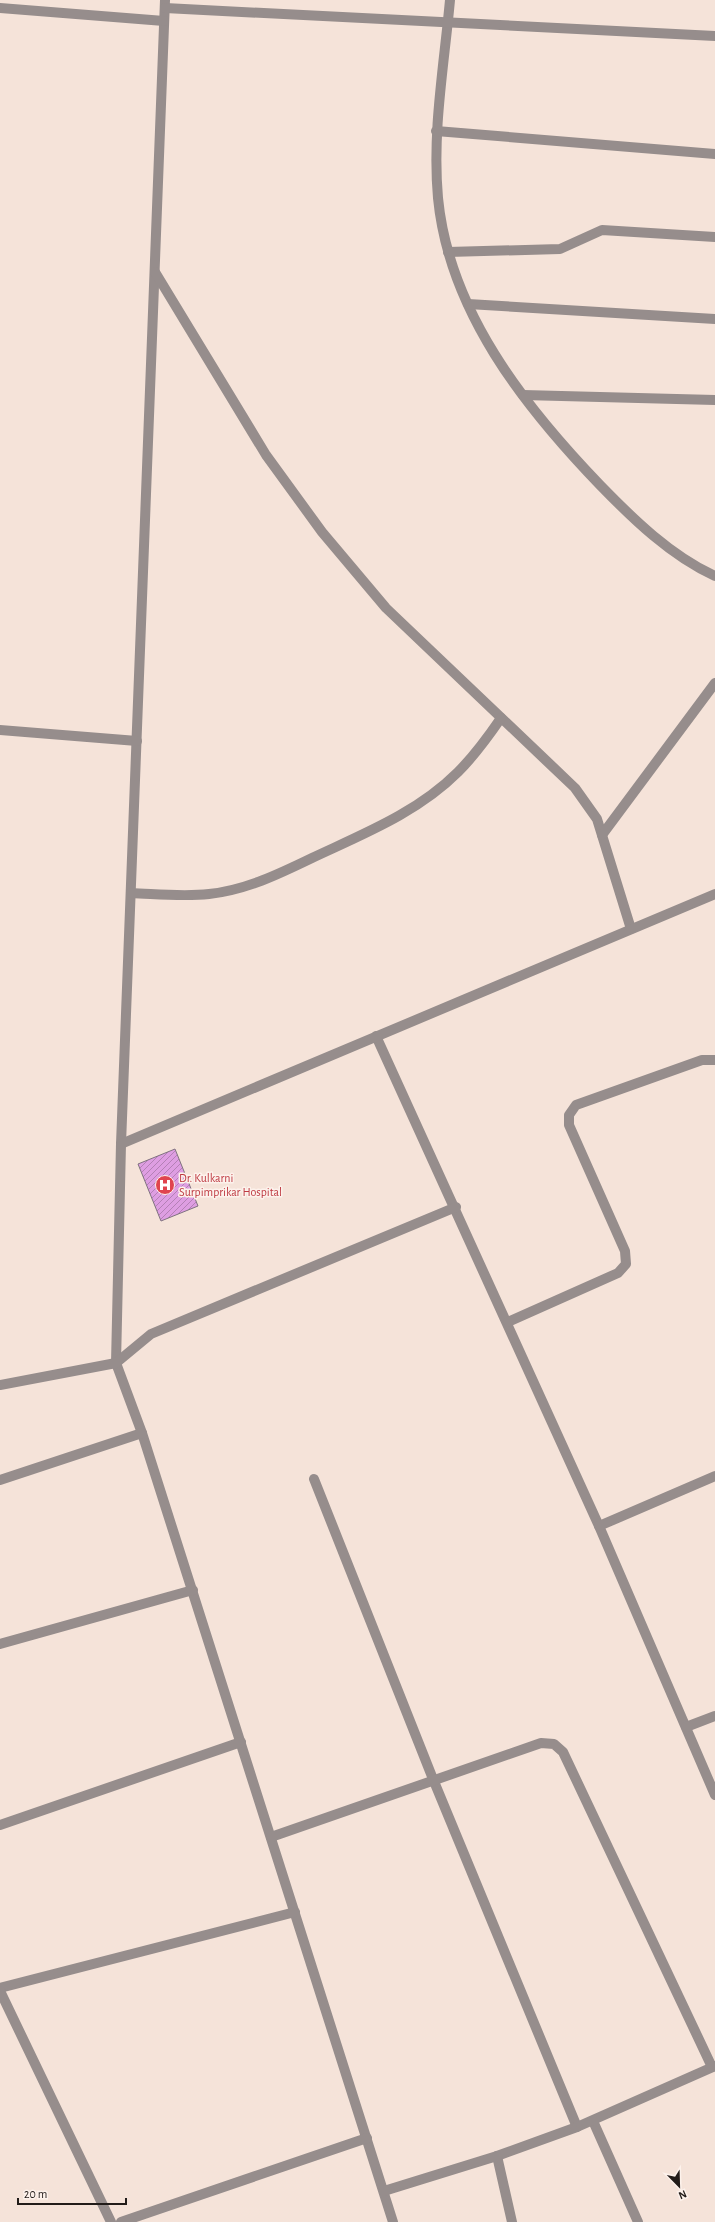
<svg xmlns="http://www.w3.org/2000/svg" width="715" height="2222" font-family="'Alegreya Sans',sans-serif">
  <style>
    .building { fill: url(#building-hatch); stroke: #807380 }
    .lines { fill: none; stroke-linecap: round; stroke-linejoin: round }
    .minor { stroke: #968d8c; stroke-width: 10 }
    .labels { text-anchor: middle; stroke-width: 3; stroke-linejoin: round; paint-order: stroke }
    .health-label { font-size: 12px; fill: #be3a42; stroke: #fdf2ec; text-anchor: start }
  </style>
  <defs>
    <pattern id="building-hatch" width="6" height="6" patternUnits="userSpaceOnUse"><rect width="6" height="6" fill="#de9ee2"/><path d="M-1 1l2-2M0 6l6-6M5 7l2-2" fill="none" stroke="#b480b6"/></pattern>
  </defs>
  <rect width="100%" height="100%" fill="#f5e3d9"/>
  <polygon class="building" points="175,1149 198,1206 161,1221 138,1164"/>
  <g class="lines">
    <g class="minor">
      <polyline points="165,0 121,1144 116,1363 142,1433 393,2222"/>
      <path d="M450 0C444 66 432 132 438 198 449 311 524 406 600 485 633 519 671 556 715 576"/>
      <polyline points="0,8 164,21"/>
      <polyline points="165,8 715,36"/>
      <polyline points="436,131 715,154"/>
      <polyline points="448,252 560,249 602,230 715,237"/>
      <polyline points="155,272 266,455 322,532 386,608 575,788 597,819 631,929"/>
      <polyline points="468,304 715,319"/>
      <polyline points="523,395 715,400"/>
      <polyline points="0,730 137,741"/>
      <polyline points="602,835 715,683"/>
      <path d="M131 893C157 894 183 897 209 894 246 890 279 874 312 858 363 834 417 813 458 772 474 756 488 737 501 718"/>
      <polyline points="376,1036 599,1526 715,1795"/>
      <polyline points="121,1144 715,894"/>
      <polyline points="508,1322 618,1273 626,1264 625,1251 569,1125 569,1115 576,1105 702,1060 715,1060"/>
      <polyline points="0,1385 116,1363 151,1334 456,1207"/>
      <polyline points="314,1479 433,1779 577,2127"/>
      <polyline points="0,1480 142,1433"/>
      <polyline points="599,1526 715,1476"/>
      <polyline points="0,1644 193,1590"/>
      <polyline points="686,1727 715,1716"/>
      <polyline points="0,1825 241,1742"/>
      <polyline points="271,1837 541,1743 554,1744 563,1752 712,2067"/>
      <polyline points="0,1988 295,1912"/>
      <polyline points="0,1991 111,2222"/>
      <polyline points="593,2121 638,2222"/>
      <polyline points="497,2156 512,2222"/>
      <polyline points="384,2191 497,2156 577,2127 715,2066"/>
      <polyline points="121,2222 367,2138"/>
    </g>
  </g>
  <defs>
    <symbol id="hospital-disc" viewBox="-11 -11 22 22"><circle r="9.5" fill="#e0444e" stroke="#fdf2ec"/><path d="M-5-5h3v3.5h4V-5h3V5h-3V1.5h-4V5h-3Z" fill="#fff"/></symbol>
  </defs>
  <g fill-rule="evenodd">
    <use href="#hospital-disc" x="154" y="1174" width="22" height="22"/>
  </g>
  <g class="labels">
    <g class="health-label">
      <text x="179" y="1182">Dr. Kulkarni<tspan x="179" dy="14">Surpimprikar Hospital</tspan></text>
    </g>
  </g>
  <g transform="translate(679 2186) rotate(157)" stroke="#fdf2ec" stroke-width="3" paint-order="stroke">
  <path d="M0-3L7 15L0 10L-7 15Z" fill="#221c19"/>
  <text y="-6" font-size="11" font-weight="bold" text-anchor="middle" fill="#221c19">N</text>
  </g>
  <path d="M18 2198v6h108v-6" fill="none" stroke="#221c19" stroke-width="2"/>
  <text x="24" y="2198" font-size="12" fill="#221c19" stroke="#fdf2ec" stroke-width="3" paint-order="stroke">20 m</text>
</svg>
